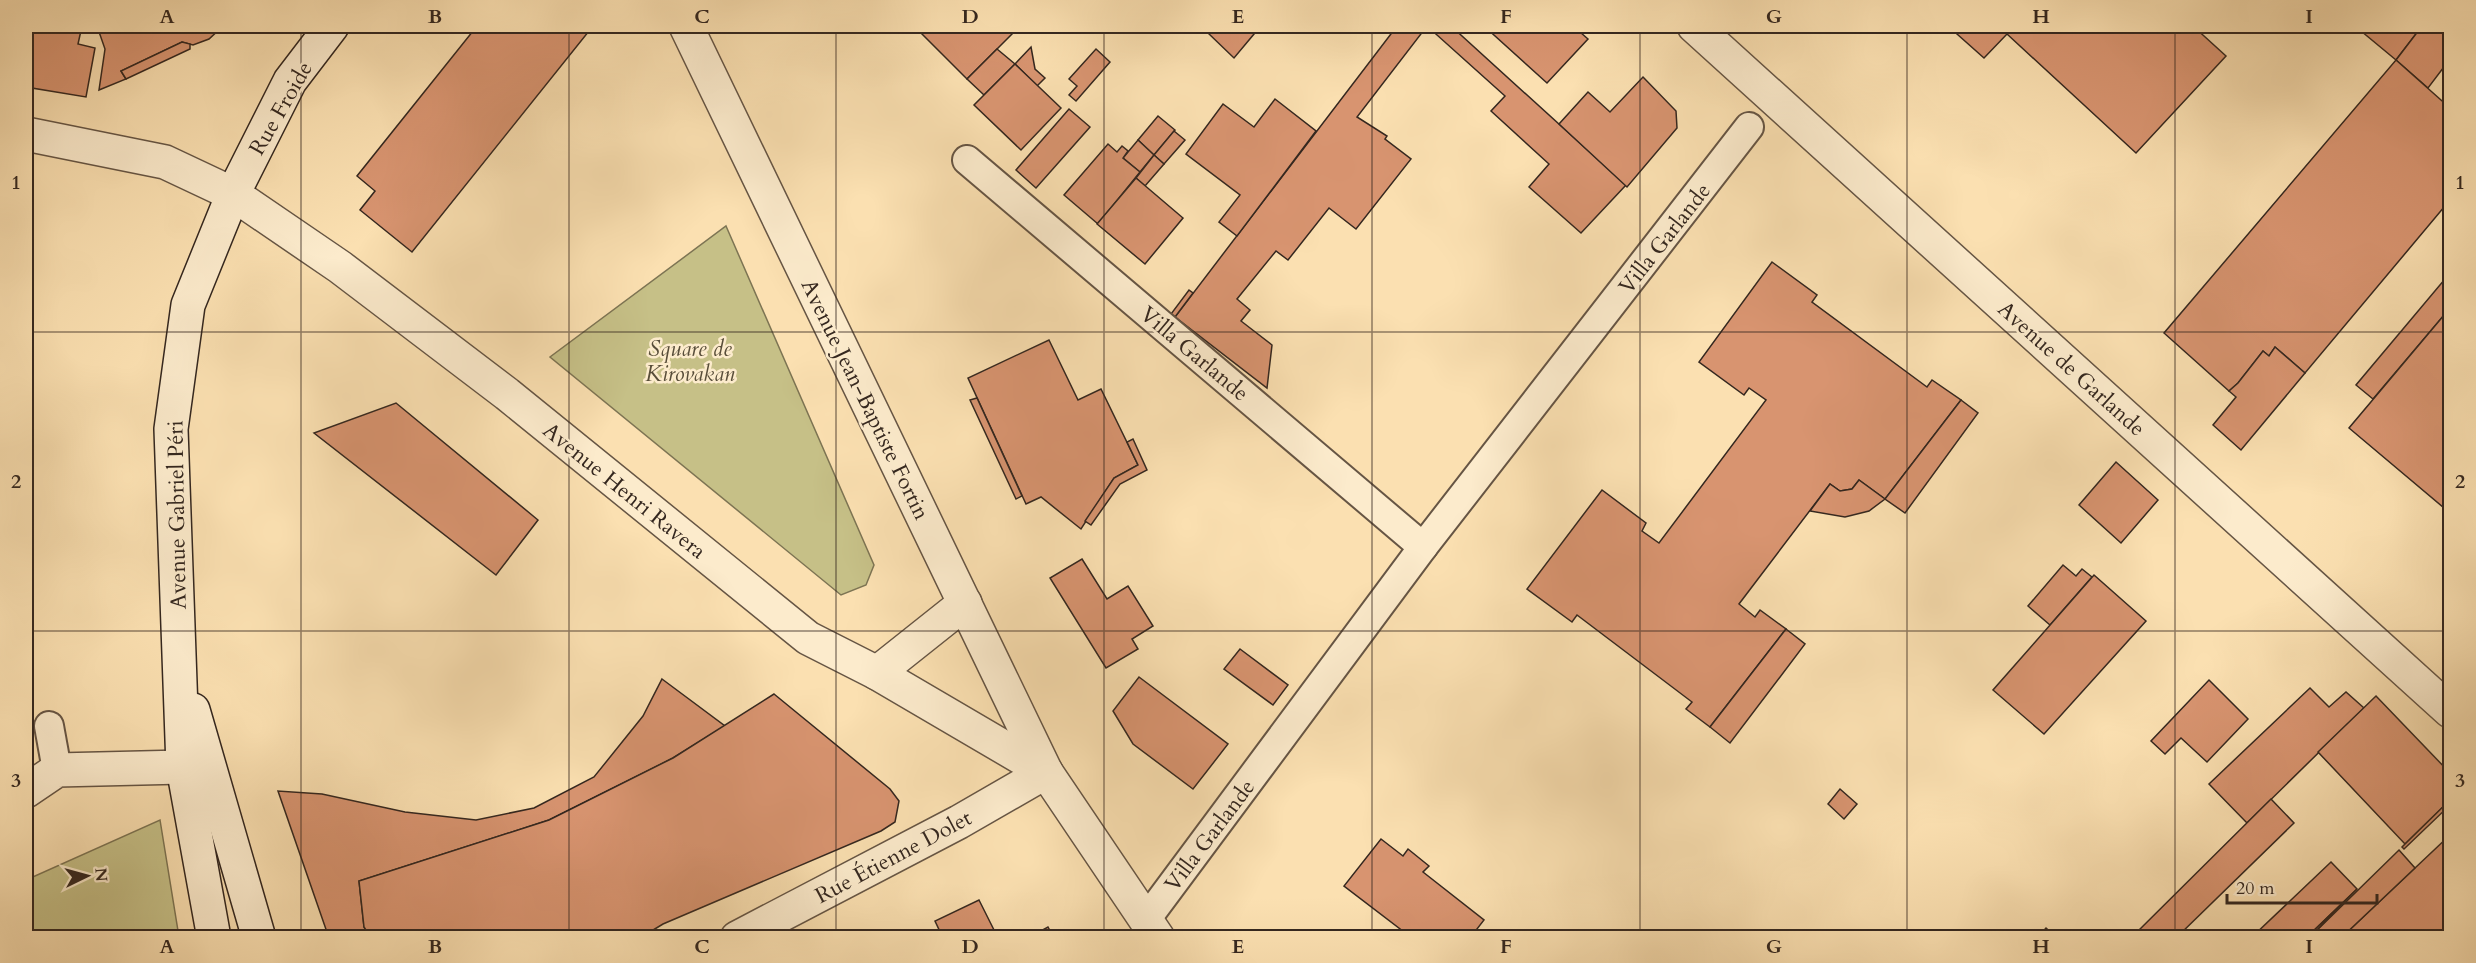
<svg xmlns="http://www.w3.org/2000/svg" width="2476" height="963" font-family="Cardo,serif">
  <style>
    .green { fill: #c6c087; stroke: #7d7453; stroke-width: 1.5 }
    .building { fill: #d89470; stroke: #34271f; stroke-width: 1.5 }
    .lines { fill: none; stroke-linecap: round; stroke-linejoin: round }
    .service-casing { stroke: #654; stroke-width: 32 }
    .minor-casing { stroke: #654; stroke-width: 36 }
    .tertiary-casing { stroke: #654; stroke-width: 36 }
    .secondary-casing { stroke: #34271f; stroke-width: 36 }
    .service { stroke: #fcebcc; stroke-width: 28 }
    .minor { stroke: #fcebcc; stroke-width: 33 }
    .tertiary { stroke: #fcebcc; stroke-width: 33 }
    .secondary { stroke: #fcebcc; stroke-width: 33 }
    .grid { fill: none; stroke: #34271f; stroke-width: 1.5; stroke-opacity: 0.55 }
    .labels { text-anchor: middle; stroke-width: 5; stroke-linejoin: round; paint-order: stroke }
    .street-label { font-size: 22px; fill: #34271f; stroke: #fcebcc }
    .park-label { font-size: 22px; font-style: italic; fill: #584d39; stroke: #fcebcc }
    .neatline { fill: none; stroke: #34271f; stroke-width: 2 }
    .grid-label { font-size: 20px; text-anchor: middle; font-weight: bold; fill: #34271f }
  </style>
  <rect width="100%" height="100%" fill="#fbe0b1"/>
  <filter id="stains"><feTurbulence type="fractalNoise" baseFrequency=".00333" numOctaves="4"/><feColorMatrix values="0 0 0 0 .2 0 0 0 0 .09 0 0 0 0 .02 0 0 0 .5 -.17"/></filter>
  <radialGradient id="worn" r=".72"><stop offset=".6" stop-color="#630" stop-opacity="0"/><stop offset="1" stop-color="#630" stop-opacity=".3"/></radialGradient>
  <g class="green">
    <polygon points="726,226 874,565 866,585 841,595 550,357"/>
    <polygon points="160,820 179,937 26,937 26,880"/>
  </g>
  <g class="building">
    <polygon points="26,26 82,26 78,44 95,48 86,97 26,87"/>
    <polygon points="97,26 223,26 209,39 193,45 182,42 121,71 126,79 99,90 105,49"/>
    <polygon points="477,26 593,26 412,252 360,210 375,191 357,176"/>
    <polygon points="918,26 1008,26 1014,32 967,79 916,28"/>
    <polygon points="1214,26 1244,26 1254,34 1234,58 1208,33"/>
    <polygon points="1397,26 1451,26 1626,185 1581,233 1529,187 1549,164 1491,111 1505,96 1427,26 1357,117 1387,136 1385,139 1411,159 1356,229 1329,208 1288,260 1276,251 1237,299 1250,310 1241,321 1272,345 1267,388 1175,317"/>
    <polygon points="1484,26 1573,26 1588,39 1547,83"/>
    <polygon points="1948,26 2193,26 2226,56 2136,153 2007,34 1984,58"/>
    <polygon points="2355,26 2422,26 2396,60"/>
    <polygon points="2422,26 2450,26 2450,59 2428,88 2396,60"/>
    <polygon points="182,42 190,44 190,49 126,79 121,71"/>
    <polygon points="1031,47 1035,69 1045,78 1037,86 1015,64"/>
    <polygon points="997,49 1015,64 984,95 967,79"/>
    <polygon points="1096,49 1110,62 1076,101 1069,95 1077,86 1069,79"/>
    <polygon points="2396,60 2450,108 2450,200 2305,373 2275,347 2269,356 2263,351 2238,383 2229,391 2164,333"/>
    <polygon points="1015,64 1061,108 1021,150 974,105"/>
    <polygon points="1643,77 1676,111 1677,128 1627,187 1559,124 1588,92 1610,112"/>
    <polygon points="1275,99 1316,131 1237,236 1219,222 1240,195 1186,154 1223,104 1254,127"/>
    <polygon points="1069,109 1090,127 1036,188 1016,170"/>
    <polygon points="1158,116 1175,130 1154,155 1138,140"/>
    <polygon points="1174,131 1185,140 1164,164 1154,155"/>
    <polygon points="1138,140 1154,155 1140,172 1123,158"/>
    <polygon points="1108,144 1117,152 1122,146 1128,151 1123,158 1140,172 1098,224 1064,195"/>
    <polygon points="1154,155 1164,164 1145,186 1136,178"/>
    <polygon points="1136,178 1183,218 1145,264 1097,224"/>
    <polygon points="1772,262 1817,295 1812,302 1927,387 1932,380 1961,400 1885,499 1859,480 1852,489 1840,491 1830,484 1739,604 1755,617 1760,610 1786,629 1710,727 1686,709 1692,702 1577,615 1572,622 1527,589 1602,490 1646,523 1642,531 1659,543 1766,400 1749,388 1744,395 1699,362"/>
    <polygon points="2450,273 2450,308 2373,399 2356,385"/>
    <polygon points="1189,290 1193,293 1175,317 1171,314"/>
    <polygon points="2450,308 2450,513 2349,428"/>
    <polygon points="1049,340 1078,400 1101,389 1138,465 1114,478 1081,529 1041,497 1026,504 968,378"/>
    <polygon points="2275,347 2305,373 2241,450 2213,425 2236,397 2229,391 2238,383 2263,351 2269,356"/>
    <polygon points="977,398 1022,496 1016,499 970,400"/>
    <polygon points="1961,400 1978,413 1905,513 1885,499"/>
    <polygon points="396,403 538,520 496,575 314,433"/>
    <polygon points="1133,439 1147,470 1120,484 1091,525 1085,521 1114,478 1138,465 1127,442"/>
    <polygon points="2116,462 2158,500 2121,543 2079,505"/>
    <polygon points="1859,480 1885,499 1869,511 1845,517 1810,511 1830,484 1840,491 1852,489"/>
    <polygon points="1082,559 1107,599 1128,586 1153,626 1132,639 1138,649 1106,668 1050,578"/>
    <polygon points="2063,565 2076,576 2082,569 2092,577 2050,625 2028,606"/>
    <polygon points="2094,575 2146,621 2044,734 1993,690"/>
    <polygon points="1786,629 1805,644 1730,743 1710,727"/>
    <polygon points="1240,649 1288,685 1273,705 1224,669"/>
    <polygon points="1139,677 1228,744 1193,789 1133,744 1113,711"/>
    <polygon points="662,679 725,726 673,758 549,820 359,881 364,927 371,938 329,938 278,791 322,794 405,812 476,820 534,808 594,777 643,716"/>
    <polygon points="2209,680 2248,719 2207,762 2181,738 2165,754 2151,741"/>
    <polygon points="2310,688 2329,707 2346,692 2364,708 2247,823 2209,784"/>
    <polygon points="774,694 890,789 899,801 895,822 881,831 663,924 640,938 371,938 364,927 359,881 549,820 673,758"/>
    <polygon points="2376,696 2450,773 2450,800 2405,844 2318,752"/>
    <polygon points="1840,789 1857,804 1844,819 1828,804"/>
    <polygon points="2271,799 2294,823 2176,938 2131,938"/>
    <polygon points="2450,800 2450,805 2404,849 2402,847"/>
    <polygon points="2450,835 2450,938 2341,938 2415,868"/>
    <polygon points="1381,839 1403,856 1408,849 1429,866 1423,872 1484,920 1470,938 1412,938 1344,886"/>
    <polygon points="2399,850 2415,868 2341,938 2309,938"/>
    <polygon points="2331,862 2357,889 2306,938 2251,938"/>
    <polygon points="2357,889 2309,938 2306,938"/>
    <polygon points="979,900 998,938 943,938 935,921"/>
    <polygon points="1048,927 1054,938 1028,938"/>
    <polygon points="2046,928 2057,938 2037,938"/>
  </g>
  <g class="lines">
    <defs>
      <g id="service">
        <polyline points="967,160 1423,547"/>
        <polyline points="49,726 57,770"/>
        <polyline points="1145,921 1423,547 1749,127"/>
      </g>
      <g id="minor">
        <polyline points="1694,26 2450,711"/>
        <polyline points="26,134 165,162 233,194 340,267 507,394 808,638 877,673 1046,772"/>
        <polyline points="877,673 965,603"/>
        <polyline points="26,791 57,770 183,767"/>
        <polyline points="737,938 959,822 1046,772"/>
      </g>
      <polyline id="tertiary" points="686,26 1046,772 1158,938"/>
      <g id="secondary">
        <polyline points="193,710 259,938"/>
        <polyline points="214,938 183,767 171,429 188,305 233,194 290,81 332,26"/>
      </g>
    </defs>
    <use href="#service" class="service-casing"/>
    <use href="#minor" class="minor-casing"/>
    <use href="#tertiary" class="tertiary-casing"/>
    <use href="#secondary" class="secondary-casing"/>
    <use href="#service" class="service"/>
    <use href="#minor" class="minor"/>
    <use href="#tertiary" class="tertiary"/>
    <use href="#secondary" class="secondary"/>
  </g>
  <path class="grid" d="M301 26V938M569 26V938M836 26V938M1104 26V938M1372 26V938M1640 26V938M1907 26V938M2175 26V938M26 332H2450M26 631H2450"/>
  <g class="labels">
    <g class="street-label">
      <text transform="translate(280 108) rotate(-60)" y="8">Rue Froide</text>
      <text transform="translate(1664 238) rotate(-52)" y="8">Villa Garlande</text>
      <text transform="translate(1195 353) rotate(40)" y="8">Villa Garlande</text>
      <text transform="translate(2072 368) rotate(42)" y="8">Avenue de Garlande</text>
      <text transform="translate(866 399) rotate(64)" y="8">Avenue Jean-Baptiste Fortin</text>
      <text transform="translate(625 490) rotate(39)" y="8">Avenue Henri Ravera</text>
      <text transform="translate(176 515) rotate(-91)" y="8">Avenue Gabriel Péri</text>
      <text transform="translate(1209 835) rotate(-53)" y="8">Villa Garlande</text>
      <text transform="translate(893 856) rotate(-28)" y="8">Rue Étienne Dolet</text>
    </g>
    <g class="park-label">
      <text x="690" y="356">Square de<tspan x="690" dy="25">Kirovakan</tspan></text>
    </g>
  </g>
  <rect width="2476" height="963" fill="none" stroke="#fbe0b1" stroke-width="66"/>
  <g transform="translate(87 876) rotate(85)" stroke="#fcebcc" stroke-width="4.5" paint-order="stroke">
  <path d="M0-4.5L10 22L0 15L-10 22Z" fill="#34271f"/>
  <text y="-9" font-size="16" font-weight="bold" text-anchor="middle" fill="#34271f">N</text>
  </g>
  <path d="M2227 894v9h150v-9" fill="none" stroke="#34271f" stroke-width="3"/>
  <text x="2236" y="894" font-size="18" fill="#34271f" stroke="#fcebcc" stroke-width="4.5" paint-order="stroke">20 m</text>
  <rect x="33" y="33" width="2410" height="897" class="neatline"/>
  <g class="grid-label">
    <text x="167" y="23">A</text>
    <text x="435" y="23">B</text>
    <text x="702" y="23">C</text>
    <text x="970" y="23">D</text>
    <text x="1238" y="23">E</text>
    <text x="1506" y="23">F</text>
    <text x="1774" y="23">G</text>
    <text x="2041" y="23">H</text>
    <text x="2309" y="23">I</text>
    <text x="16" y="189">1</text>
    <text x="2460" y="189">1</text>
    <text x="16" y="488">2</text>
    <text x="2460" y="488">2</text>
    <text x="16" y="787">3</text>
    <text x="2460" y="787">3</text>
    <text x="167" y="953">A</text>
    <text x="435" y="953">B</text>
    <text x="702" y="953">C</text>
    <text x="970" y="953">D</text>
    <text x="1238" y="953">E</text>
    <text x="1506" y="953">F</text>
    <text x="1774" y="953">G</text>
    <text x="2041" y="953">H</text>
    <text x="2309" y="953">I</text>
  </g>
  <rect width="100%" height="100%" filter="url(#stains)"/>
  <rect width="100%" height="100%" fill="url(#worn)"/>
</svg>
